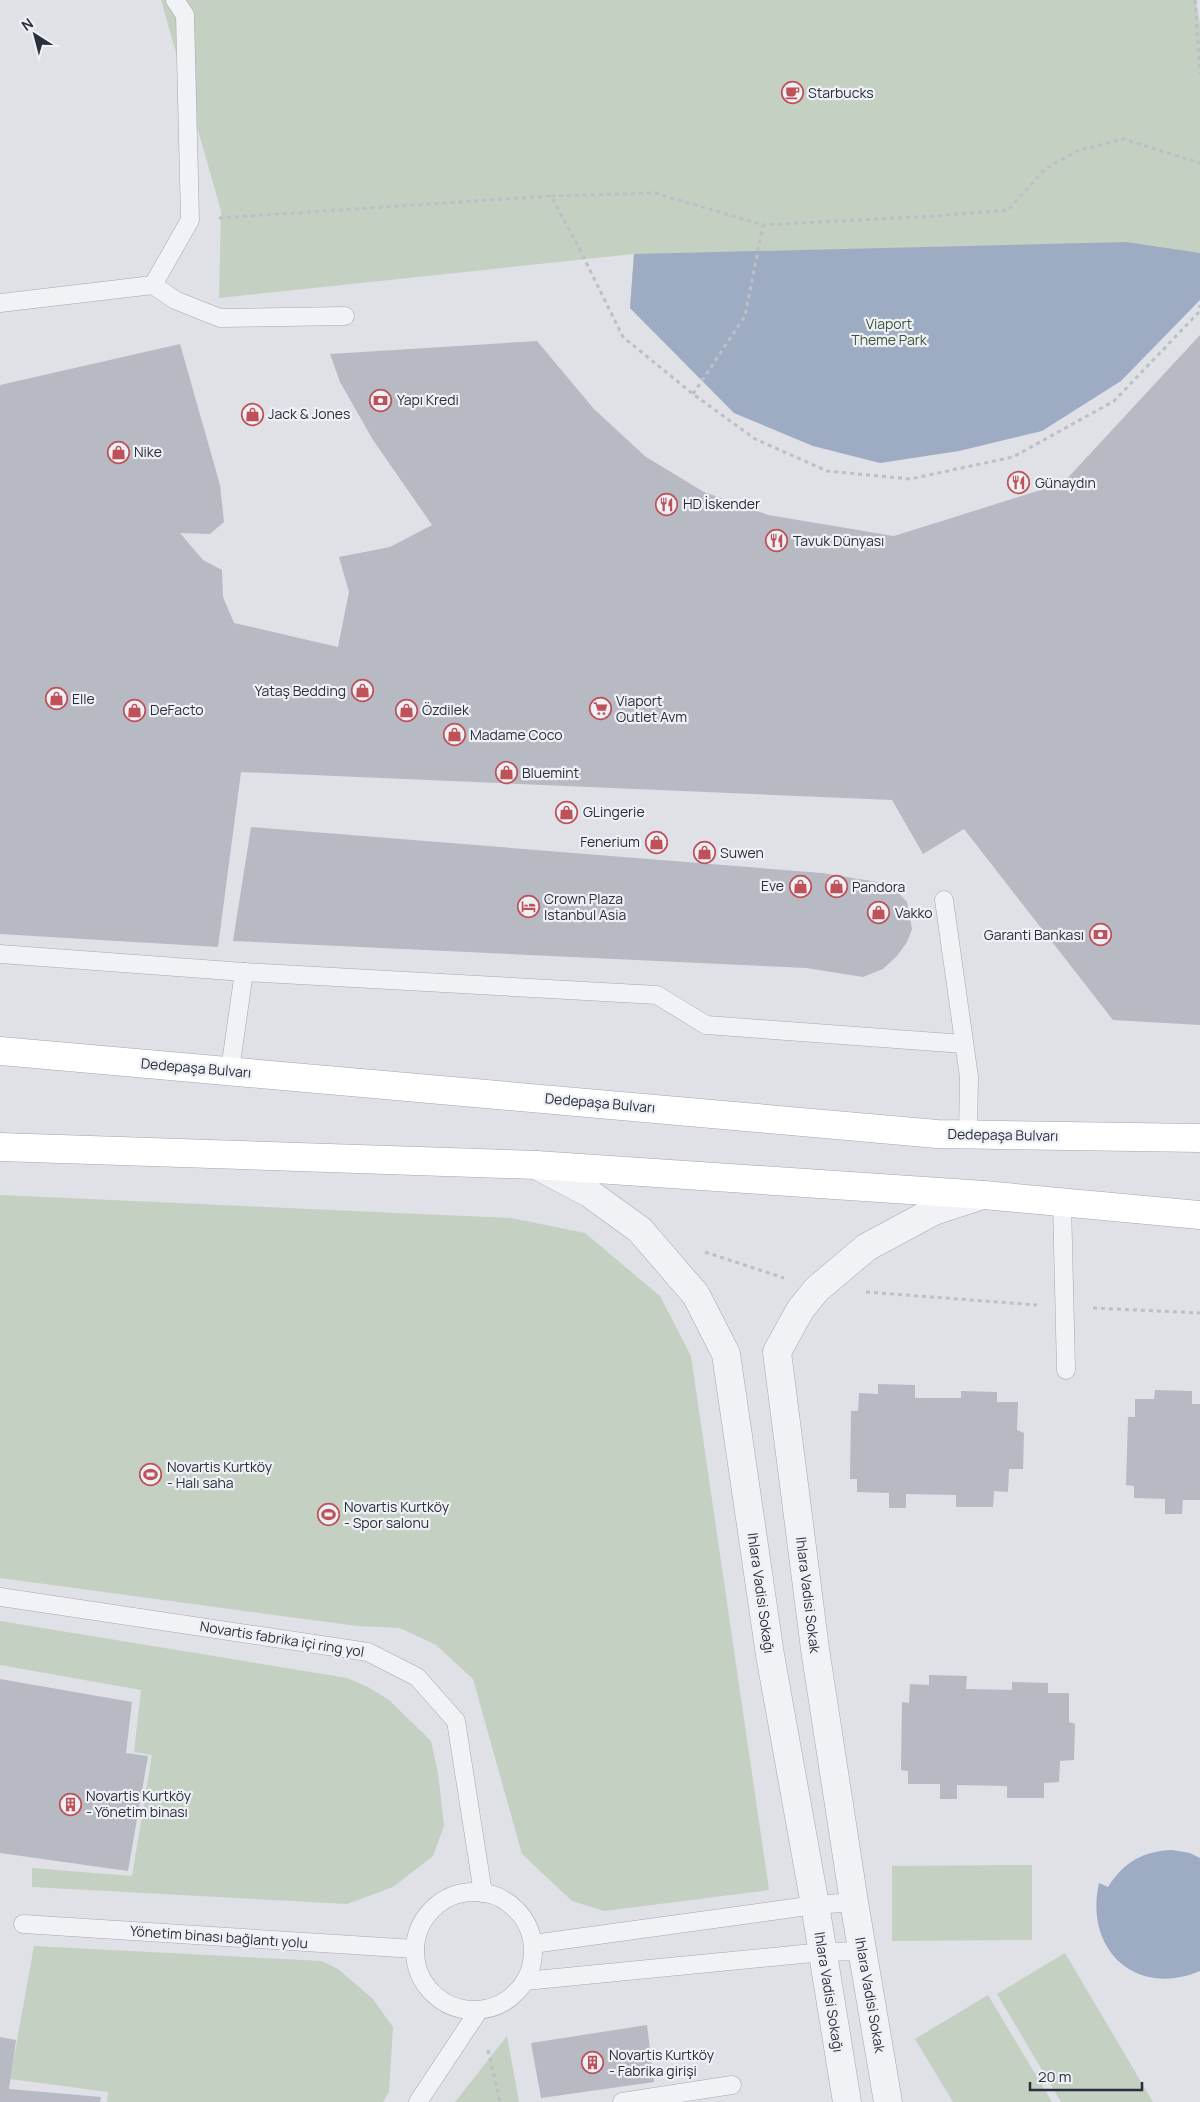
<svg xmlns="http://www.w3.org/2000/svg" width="1200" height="2102" font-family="Manrope,sans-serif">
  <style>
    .green { fill: #c4d0c1 }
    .water { fill: #9eacc3 }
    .building { fill: #b7bac3 }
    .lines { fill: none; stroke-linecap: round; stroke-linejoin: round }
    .service-casing { stroke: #a5a8b0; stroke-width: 19 }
    .minor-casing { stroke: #a5a8b0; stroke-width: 29 }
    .primary-casing { stroke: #a0a5b1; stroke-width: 29 }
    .path { stroke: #bdbfc6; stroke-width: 3; stroke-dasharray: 4 4; stroke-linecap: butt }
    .service { stroke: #f1f2f6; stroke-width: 18 }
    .minor { stroke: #f1f2f6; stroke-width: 28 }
    .primary { stroke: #fff; stroke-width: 28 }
    .labels { text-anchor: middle; stroke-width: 4.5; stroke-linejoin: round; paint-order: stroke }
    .poi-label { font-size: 14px; fill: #2a2f3c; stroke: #eef0f5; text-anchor: start }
    .park-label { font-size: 14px; fill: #3c5639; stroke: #eef0f5 }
    .street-label { font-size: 14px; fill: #2a2f3c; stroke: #eef0f5 }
  </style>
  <rect width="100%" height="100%" fill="#dfe1e7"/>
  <g class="green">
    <polygon points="161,0 1196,0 1200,24 1200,294 1042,431 880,463 734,413 630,308 634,254 219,298 221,211"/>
    <polygon points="0,1195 511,1218 585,1233 660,1296 691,1356 769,1890 604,1911 572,1901 522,1854 473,1679 436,1645 400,1628 357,1626 0,1578"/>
    <polygon points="0,1621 347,1678 368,1687 389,1700 431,1741 438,1773 444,1826 433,1856 393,1887 347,1904 32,1887 32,1868 132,1876 152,1755 134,1752 141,1690 0,1665"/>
    <polygon points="1032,1865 1032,1940 892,1941 892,1866"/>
    <polygon points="34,1946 322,1961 338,1969 372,1998 393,2027 389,2092 383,2102 107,2102 108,2092 10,2079"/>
    <polygon points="1065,1953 1153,2102 1061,2102 997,1994"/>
    <polygon points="988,1995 1052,2102 953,2102 915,2039"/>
    <polygon points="507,2036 519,2102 455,2102"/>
  </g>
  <g class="water">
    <polygon points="1126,242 1200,253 1200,300 1121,381 1042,431 959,451 880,463 813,446 734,413 630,308 634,254"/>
    <path d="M1172 1850 1190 1853 1200 1858V1971C1136 1998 1084 1950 1099 1883L1108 1887C1124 1862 1143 1851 1172 1850Z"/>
  </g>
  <g class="building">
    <polygon points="1200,335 1200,1025 1113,1020 964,829 923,854 892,800 241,772 218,947 0,934 0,385 180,344 220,485 224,522 210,534 180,533 203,560 222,570 223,597 234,623 338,647 349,592 339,557 390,547 432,525 373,440 340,382 330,354 537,341 594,409 646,457 704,492 768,515 894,536 1063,483"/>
    <polygon points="251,827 822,873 877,882 895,889 907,902 912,929 907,942 897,956 883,969 863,977 806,968 233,941"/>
    <polygon points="878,1384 915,1385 915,1398 961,1398 961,1391 997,1392 997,1402 1018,1402 1017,1430 1024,1433 1023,1469 1009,1469 1008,1492 994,1491 993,1507 956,1507 956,1495 906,1494 906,1508 889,1508 889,1493 857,1492 857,1479 850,1479 851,1411 858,1411 859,1393 878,1394"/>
    <polygon points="1155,1390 1192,1391 1192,1404 1200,1404 1200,1500 1183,1500 1182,1514 1165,1514 1165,1499 1134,1498 1134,1486 1126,1485 1128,1417 1135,1417 1135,1399 1154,1399"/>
    <polygon points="929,1675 967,1676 966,1689 1012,1690 1012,1682 1048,1683 1048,1693 1069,1693 1069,1722 1075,1724 1074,1760 1060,1761 1059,1782 1044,1783 1044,1798 1007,1798 1007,1786 957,1785 957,1799 940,1799 940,1784 908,1784 908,1771 901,1770 902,1702 909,1703 910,1684 929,1685"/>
    <polygon points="0,1679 132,1702 126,1753 148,1756 128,1871 0,1853"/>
    <polygon points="647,2025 654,2082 541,2098 531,2043"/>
    <polygon points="0,2037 16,2040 9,2089 101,2097 100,2102 0,2102"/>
  </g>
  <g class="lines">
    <defs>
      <g id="service">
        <polyline points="153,285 175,300 220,318 345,316"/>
        <polyline points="0,303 153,285 190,220 185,15 175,0"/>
        <polyline points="944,900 969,1077 968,1134"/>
        <polyline points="0,954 244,972"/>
        <polyline points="230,1070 244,972 657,995 706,1025 964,1044"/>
        <polyline points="1062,1202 1066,1370"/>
        <polyline points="0,1597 368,1652 417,1677 456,1721 483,1893"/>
        <circle cx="474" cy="1951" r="59"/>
        <polyline points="23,1924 415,1949"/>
        <polyline points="533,1944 815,1905 854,1902"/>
        <polyline points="525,1981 823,1952 863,1951"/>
        <polyline points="418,2102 479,2010"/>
        <polyline points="622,2102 732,2085"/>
      </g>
      <g id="minor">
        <polyline points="536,1165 589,1193 640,1230 696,1295 726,1354 770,1655 815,1905 847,2102"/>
        <polyline points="888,2102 854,1902 815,1649 777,1352 800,1310 817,1289 867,1247 934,1211 983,1195"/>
      </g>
      <g id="primary">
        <polyline points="0,1051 937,1134 1200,1138"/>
        <polyline points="0,1147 536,1165 984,1195 1200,1215"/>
      </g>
    </defs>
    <use href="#service" class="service-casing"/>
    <use href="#minor" class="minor-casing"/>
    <use href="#primary" class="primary-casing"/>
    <g class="path">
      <polyline points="1195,0 1200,74"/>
      <polyline points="551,196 655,193 763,225 935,216 1008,210 1045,169 1077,151 1123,139 1200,163"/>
      <polyline points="219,218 551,196 579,248 623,337 693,394 755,439 827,471 910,479 1013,457 1114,401 1199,312 1200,305"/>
      <polyline points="693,394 745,316 763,225"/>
      <polyline points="705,1252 784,1278"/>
      <polyline points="866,1292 1037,1305"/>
      <polyline points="1093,1308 1200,1313"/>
      <polyline points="488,2050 500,2102"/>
    </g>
    <use href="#service" class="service"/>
    <use href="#minor" class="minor"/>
    <use href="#primary" class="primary"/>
  </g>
  <defs>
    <symbol id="cafe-ring" viewBox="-11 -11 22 22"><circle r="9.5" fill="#eef0f5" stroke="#be5258" stroke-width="1.5"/><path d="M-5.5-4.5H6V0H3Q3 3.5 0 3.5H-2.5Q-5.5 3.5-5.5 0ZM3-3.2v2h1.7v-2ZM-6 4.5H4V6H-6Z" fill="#be5258"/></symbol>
    <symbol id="bank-ring" viewBox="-11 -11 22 22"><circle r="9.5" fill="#eef0f5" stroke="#be5258" stroke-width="1.5"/><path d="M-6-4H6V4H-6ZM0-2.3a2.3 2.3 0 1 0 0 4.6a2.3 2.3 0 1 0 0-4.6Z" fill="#be5258"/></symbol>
    <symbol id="shop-ring" viewBox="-11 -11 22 22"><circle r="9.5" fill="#eef0f5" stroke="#be5258" stroke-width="1.5"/><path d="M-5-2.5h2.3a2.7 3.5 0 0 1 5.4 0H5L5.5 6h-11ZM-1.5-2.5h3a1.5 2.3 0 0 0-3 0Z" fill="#be5258"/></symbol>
    <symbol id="restaurant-ring" viewBox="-11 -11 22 22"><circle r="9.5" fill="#eef0f5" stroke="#be5258" stroke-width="1.5"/><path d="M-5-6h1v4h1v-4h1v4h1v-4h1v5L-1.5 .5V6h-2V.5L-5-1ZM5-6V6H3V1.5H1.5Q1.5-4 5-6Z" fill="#be5258"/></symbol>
    <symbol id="supermarket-ring" viewBox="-11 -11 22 22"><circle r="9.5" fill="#eef0f5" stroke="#be5258" stroke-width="1.5"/><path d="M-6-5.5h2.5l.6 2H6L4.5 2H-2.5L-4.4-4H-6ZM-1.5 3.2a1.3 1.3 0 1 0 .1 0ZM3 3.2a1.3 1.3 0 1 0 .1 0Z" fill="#be5258"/></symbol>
    <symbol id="hotel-ring" viewBox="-11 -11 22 22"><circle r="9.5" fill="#eef0f5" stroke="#be5258" stroke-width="1.5"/><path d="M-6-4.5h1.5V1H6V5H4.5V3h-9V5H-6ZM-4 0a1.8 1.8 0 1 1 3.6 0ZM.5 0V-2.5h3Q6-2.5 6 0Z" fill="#be5258"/></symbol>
    <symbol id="stadium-ring" viewBox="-11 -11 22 22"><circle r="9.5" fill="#eef0f5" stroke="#be5258" stroke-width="1.5"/><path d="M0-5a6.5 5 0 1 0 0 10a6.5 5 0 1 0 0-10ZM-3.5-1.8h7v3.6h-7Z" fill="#be5258"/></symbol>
    <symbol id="building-ring" viewBox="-11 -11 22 22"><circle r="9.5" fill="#eef0f5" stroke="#be5258" stroke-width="1.5"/><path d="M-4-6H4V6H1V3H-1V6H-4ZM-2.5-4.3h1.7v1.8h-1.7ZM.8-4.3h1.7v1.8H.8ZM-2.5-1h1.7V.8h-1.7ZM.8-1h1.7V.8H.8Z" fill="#be5258"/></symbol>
  </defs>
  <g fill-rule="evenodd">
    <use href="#cafe-ring" x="780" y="80" width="25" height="25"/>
    <use href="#bank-ring" x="368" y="388" width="25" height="25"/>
    <use href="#shop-ring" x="240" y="402" width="25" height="25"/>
    <use href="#shop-ring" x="106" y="440" width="25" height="25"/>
    <use href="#restaurant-ring" x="1006" y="470" width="25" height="25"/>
    <use href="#restaurant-ring" x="654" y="492" width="25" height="25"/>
    <use href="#restaurant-ring" x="764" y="528" width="25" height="25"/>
    <use href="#shop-ring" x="350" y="678" width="25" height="25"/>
    <use href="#shop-ring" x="44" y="686" width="25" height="25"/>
    <use href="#supermarket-ring" x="588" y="696" width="25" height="25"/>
    <use href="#shop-ring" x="122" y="698" width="25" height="25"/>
    <use href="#shop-ring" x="394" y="698" width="25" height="25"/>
    <use href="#shop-ring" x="442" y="722" width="25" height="25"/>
    <use href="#shop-ring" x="494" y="760" width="25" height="25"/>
    <use href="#shop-ring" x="554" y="800" width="25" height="25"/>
    <use href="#shop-ring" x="644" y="830" width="25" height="25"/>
    <use href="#shop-ring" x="692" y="840" width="25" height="25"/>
    <use href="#shop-ring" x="788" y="874" width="25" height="25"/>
    <use href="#shop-ring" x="824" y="874" width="25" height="25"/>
    <use href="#hotel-ring" x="516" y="894" width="25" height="25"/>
    <use href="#shop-ring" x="866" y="900" width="25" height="25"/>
    <use href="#bank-ring" x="1088" y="922" width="25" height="25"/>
    <use href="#stadium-ring" x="138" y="1462" width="25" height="25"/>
    <use href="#stadium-ring" x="316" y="1502" width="25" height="25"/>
    <use href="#building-ring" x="58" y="1792" width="25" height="25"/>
    <use href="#building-ring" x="580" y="2050" width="25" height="25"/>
  </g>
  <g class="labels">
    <g class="poi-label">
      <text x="808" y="98">Starbucks</text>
      <text x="397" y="405">Yapı Kredi</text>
      <text x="268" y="419">Jack &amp; Jones</text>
      <text x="134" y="457">Nike</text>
      <text x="1035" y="488">Günaydın</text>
      <text x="683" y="509">HD İskender</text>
      <text x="793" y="546">Tavuk Dünyası</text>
      <text x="346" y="696" text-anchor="end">Yataş Bedding</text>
      <text x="72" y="704">Elle</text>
      <text x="616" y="706">Viaport<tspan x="616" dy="16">Outlet Avm</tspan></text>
      <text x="150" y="715">DeFacto</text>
      <text x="422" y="715">Özdilek</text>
      <text x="470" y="740">Madame Coco</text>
      <text x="522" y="778">Bluemint</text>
      <text x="583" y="817">GLingerie</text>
      <text x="640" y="847" text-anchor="end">Fenerium</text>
      <text x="720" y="858">Suwen</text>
      <text x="784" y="891" text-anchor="end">Eve</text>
      <text x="852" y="892">Pandora</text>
      <text x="544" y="904">Crown Plaza<tspan x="544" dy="16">Istanbul Asia</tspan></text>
      <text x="895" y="918">Vakko</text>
      <text x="1084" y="940" text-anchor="end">Garanti Bankası</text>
      <text x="167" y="1472">Novartis Kurtköy<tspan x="167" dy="16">- Halı saha</tspan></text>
      <text x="344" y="1512">Novartis Kurtköy<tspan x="344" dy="16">- Spor salonu</tspan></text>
      <text x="86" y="1801">Novartis Kurtköy<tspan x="86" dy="16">- Yönetim binası</tspan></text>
      <text x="609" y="2060">Novartis Kurtköy<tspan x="609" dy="16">- Fabrika girişi</tspan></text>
    </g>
    <g class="park-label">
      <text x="889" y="329">Viaport<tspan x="889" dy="16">Theme Park</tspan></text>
    </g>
    <g class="street-label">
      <text transform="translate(196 1068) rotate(5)" y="5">Dedepaşa Bulvarı</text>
      <text transform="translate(600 1103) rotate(5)" y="5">Dedepaşa Bulvarı</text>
      <text transform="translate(1003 1135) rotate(1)" y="5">Dedepaşa Bulvarı</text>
      <text transform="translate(761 1593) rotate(82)" y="5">Ihlara Vadisi Sokağı</text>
      <text transform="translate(808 1595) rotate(83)" y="5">Ihlara Vadisi Sokak</text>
      <text transform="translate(282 1639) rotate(9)" y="5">Novartis fabrika içi ring yol</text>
      <text transform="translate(219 1937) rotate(4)" y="5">Yönetim binası bağlantı yolu</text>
      <text transform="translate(829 1992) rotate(81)" y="5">Ihlara Vadisi Sokağı</text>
      <text transform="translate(870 1995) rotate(80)" y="5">Ihlara Vadisi Sokak</text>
    </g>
  </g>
  <g transform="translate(35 35) rotate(324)" stroke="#eef0f5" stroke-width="4" paint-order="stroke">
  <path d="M0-4L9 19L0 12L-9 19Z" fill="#2a2f3c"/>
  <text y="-8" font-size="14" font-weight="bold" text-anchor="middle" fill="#2a2f3c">N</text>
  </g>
  <path d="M1030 2082v8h112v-8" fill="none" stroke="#2a2f3c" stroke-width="2.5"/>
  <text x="1038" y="2082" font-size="15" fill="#2a2f3c" stroke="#eef0f5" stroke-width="4" paint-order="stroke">20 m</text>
</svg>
